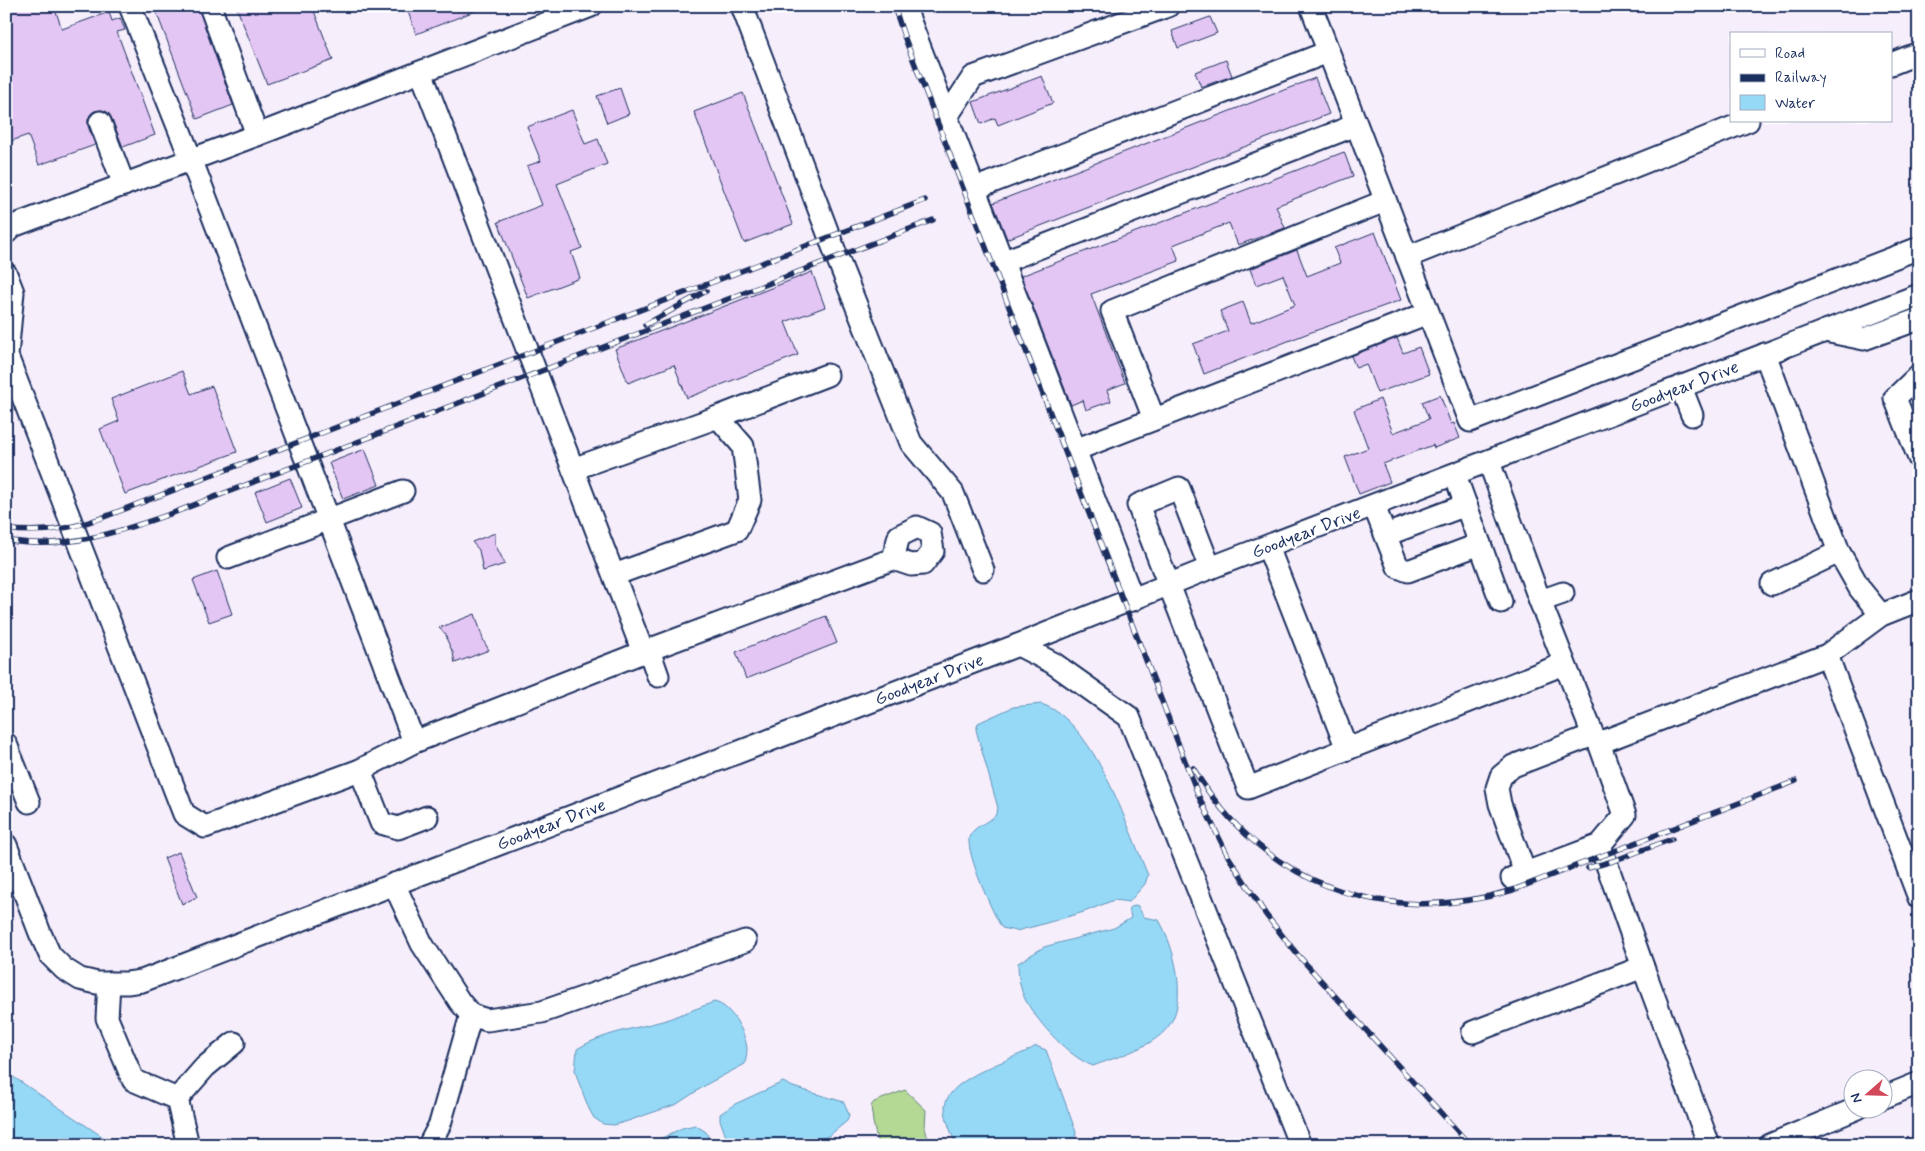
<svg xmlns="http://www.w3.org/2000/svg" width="1925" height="1151" font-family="Mynerve,sans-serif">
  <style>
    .built { fill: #f7eefc; fill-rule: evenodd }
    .green { fill: #b3d994; stroke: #678479 }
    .water { fill: #95d9f7; stroke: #6495ba }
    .building { fill: #e4c6f4; stroke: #1b2f5e }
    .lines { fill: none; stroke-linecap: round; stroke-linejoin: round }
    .minor-casing { stroke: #1b2f5e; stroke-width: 25 }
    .minor { stroke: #fff; stroke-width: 21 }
    .rail-casing { stroke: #1b2f5e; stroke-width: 5.5 }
    .rail { stroke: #fff; stroke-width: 4; stroke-dasharray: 11; stroke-linecap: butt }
    .labels { text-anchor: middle; stroke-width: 4.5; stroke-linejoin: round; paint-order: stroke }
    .street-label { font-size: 18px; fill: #1b2f5e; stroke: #fff }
  </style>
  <rect width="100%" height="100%" fill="#fff"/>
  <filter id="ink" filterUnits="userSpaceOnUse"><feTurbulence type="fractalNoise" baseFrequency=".02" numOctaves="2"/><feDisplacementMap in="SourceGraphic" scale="10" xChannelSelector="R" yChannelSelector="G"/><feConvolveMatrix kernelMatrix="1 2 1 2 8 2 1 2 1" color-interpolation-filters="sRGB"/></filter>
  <g filter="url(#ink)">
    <path class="built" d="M6 6H1919V1145H115L6 1072ZM1731 34H1891V121H1731ZM1852 1078H1882V1108H1852Z"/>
    <polygon class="green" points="905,1090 926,1110 925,1128 930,1145 878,1145 873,1122 871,1106 874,1102"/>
    <g class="water">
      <path d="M1041 704C1094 720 1127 827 1148 875L1145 884 1129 902 1114 900 1084 912 1036 926 1016 931 1002 928C992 912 967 856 969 838 971 828 988 822 995 816L998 808 976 730 978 723 1013 707Z"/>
      <path d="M1137 905 1144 917 1159 920C1174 946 1189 1000 1168 1027 1153 1047 1117 1057 1093 1066 1069 1057 1039 1024 1026 1001 1020 990 1018 976 1018 963L1044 947 1114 928 1131 918 1129 908Z"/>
      <path d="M714 1002C731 1005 745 1032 747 1048 747 1054 746 1059 745 1064L709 1083 677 1104 628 1121 614 1125 603 1124 594 1118 589 1109 579 1083 575 1071 577 1049C602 1033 638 1028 666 1020 682 1014 698 1008 714 1002Z"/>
      <path d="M1036 1046 1046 1050 1076 1132 1075 1145H956C952 1134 945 1119 945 1107 947 1077 1014 1060 1036 1046Z"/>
      <polygon points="6,1072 115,1145 6,1145"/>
      <polygon points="783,1082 793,1087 844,1102 849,1115 847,1121 830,1135 810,1145 729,1145 720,1120 720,1114 735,1104"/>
      <polygon points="695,1125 706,1132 712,1145 648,1145 682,1128"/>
    </g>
    <g class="building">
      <polygon points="6,6 54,6 62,29 109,12 112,21 120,18 125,30 117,32 155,135 123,147 111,117 107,112 102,110 95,111 90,115 88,120 88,126 95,145 39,165 28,135 6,143"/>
      <polygon points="154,6 198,6 233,105 197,119"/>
      <polygon points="236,6 312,6 333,60 267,84"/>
      <polygon points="406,6 485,6 485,7 416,34"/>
      <polygon points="1210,17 1217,33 1178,48 1172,31"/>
      <polygon points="1226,60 1232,76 1201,87 1195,72"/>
      <polygon points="1042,76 1053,103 998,125 995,118 981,124 973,102"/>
      <polygon points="1315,78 1329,114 1007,239 993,203"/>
      <polygon points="620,88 629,114 607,123 597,96"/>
      <polygon points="743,93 793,224 744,243 694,112"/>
      <polygon points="572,110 585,144 598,139 607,164 557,184 582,248 571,252 580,278 528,298 498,222 542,205 527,166 541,161 527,127"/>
      <polygon points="1344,152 1353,176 1276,206 1285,228 1238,245 1229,223 1173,245 1179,261 1091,294 1125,383 1107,390 1111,401 1086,410 1083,400 1071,405 1021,276"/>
      <polygon points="1375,232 1401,300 1306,334 1204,374 1193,344 1228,331 1220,311 1243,302 1251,323 1295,305 1283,275 1256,285 1250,269 1297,250 1307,276 1340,263 1334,248"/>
      <polygon points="812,272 825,307 785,322 798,355 687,398 674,365 628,383 615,349"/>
      <polygon points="1397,338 1403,353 1419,347 1429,374 1377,393 1366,364 1356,368 1351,356"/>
      <polygon points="182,371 191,394 212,386 237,452 125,494 100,429 119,421 111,399"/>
      <polygon points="1440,395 1451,424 1454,423 1460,438 1434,448 1433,445 1383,464 1390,482 1359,494 1345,457 1368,448 1354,410 1380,399 1393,433 1429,419 1422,402"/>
      <polygon points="365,449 379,485 343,499 329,463"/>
      <polygon points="290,478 302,508 267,522 255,492"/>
      <polygon points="495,533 495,544 505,564 483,571 479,550 472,542"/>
      <polygon points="217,571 232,614 209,622 193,580"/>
      <polygon points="475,614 484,642 489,650 455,663 453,653 447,640 446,634 439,628"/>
      <polygon points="826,616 837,643 746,679 736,652"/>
      <polygon points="179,852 197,897 182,904 164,858"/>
    </g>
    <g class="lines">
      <defs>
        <g id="minor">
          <polyline points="130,6 191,159 414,742"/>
          <polyline points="210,6 257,135"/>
          <polyline points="742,6 837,257 911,443 953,493 983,570"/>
          <polyline points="904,6 1133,600"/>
          <polyline points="1311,6 1470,421 1919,248"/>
          <polyline points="1891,64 1919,53"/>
          <polyline points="421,72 643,652 651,656 658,676"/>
          <polyline points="946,118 973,77 1168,6"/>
          <polyline points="100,122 124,185"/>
          <polyline points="974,189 1328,52"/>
          <polyline points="6,233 13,226 257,135 591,6"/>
          <polyline points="1407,257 1748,121"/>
          <polyline points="1002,262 1356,125"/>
          <polyline points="6,274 13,292 7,356 184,814 205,827 360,770 414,742 643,652 893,559"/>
          <polyline points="1825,331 1864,339 1919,319"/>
          <polyline points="1765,354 1839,552 1860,589 1881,615"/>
          <polyline points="1919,375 1895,398 1919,458"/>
          <polyline points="1681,387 1692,415"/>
          <polyline points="718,417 827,375"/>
          <polyline points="1154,419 1112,311 1385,201"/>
          <polyline points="1075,450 1428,313"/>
          <polyline points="1489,462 1540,601 1593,735 1599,743 1625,815 1600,845 1512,878"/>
          <polyline points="573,469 718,417 743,446 750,500 737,530 614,575"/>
          <polyline points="1455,475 1480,544"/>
          <polyline points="1374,506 1398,567 1408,571 1480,544 1501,602"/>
          <polygon points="917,527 930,533 933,551 923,564 911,565 893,559 899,536"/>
          <polyline points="1386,535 1466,505"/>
          <polyline points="1268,547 1347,749"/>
          <polyline points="228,558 403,491"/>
          <polyline points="1210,568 1179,488 1138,505 1248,788 1564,664"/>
          <polyline points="1772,584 1839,552"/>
          <polyline points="1540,601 1563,593"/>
          <polyline points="1018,645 1053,663 1129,717 1300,1145"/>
          <polyline points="1827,655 1919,898"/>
          <polyline points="1599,743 1827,655 1881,615 1919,600"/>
          <polyline points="6,744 29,802"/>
          <polyline points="360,770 381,823 398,828 427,817"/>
          <polyline points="6,845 40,933 50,955 64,969 80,979 97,983 127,983 142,981 1018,645 1210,568 1919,295"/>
          <polyline points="1600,845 1643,967"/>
          <polyline points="1525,873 1500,804 1497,788 1501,776 1513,766 1593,735"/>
          <polyline points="394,884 422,944 460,1002 471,1015 487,1020 542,1012 745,941"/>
          <polyline points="109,983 107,1018 133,1080 177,1099 188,1145"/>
          <polyline points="1473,1032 1643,967 1709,1145"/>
          <polyline points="1882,1098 1919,1083"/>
          <polyline points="177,1099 205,1067 234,1043"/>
          <polyline points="429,1145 440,1124 471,1015"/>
          <polyline points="1770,1145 1858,1108"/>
        </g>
      </defs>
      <use href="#minor" class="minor-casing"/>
      <use href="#minor" class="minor"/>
      <defs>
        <g id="rail">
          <polyline points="894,6 904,36 1199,797 1228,856 1266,915 1297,954 1470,1145"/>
          <polyline points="645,325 706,291"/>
          <path d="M6 529C40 534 72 529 104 517L925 200"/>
          <path d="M6 540C64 551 119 532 173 513L933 220"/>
          <path d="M1193 768C1262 884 1384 929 1513 890L1796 781"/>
          <polyline points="1588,868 1613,861 1672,839"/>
        </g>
      </defs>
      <use href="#rail" class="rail-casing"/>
      <use href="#rail" class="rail"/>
    </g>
  </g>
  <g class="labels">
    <g class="street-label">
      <text transform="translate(1684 386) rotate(-21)" y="6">Goodyear Drive</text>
      <text transform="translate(1306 532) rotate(-21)" y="6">Goodyear Drive</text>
      <text transform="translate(929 679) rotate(-21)" y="6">Goodyear Drive</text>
      <text transform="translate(551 824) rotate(-21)" y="6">Goodyear Drive</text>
    </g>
  </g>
  <rect width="1925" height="1151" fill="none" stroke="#fff" stroke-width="25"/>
  <rect x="12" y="12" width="1900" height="1126" fill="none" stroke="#1b2f5e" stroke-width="2" filter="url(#ink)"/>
  <rect x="1730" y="32" width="162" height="90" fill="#ffffff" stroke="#a4acbf"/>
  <rect x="1740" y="49" width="25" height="8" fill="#ffffff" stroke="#a4acbf"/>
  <text x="1775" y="58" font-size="15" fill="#1b2f5e">Road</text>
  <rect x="1740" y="74" width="25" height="8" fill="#1b2f5e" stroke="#a4acbf"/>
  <text x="1775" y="82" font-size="15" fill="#1b2f5e">Railway</text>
  <rect x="1740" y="95" width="25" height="15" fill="#95d9f7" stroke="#a4acbf"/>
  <text x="1775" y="108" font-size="15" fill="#1b2f5e">Water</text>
  <g transform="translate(1868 1094) rotate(250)"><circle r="24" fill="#ffffff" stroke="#a4acbf"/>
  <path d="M0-4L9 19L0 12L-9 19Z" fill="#d1495b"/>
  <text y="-8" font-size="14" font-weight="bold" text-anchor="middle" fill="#1b2f5e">N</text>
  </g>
</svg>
